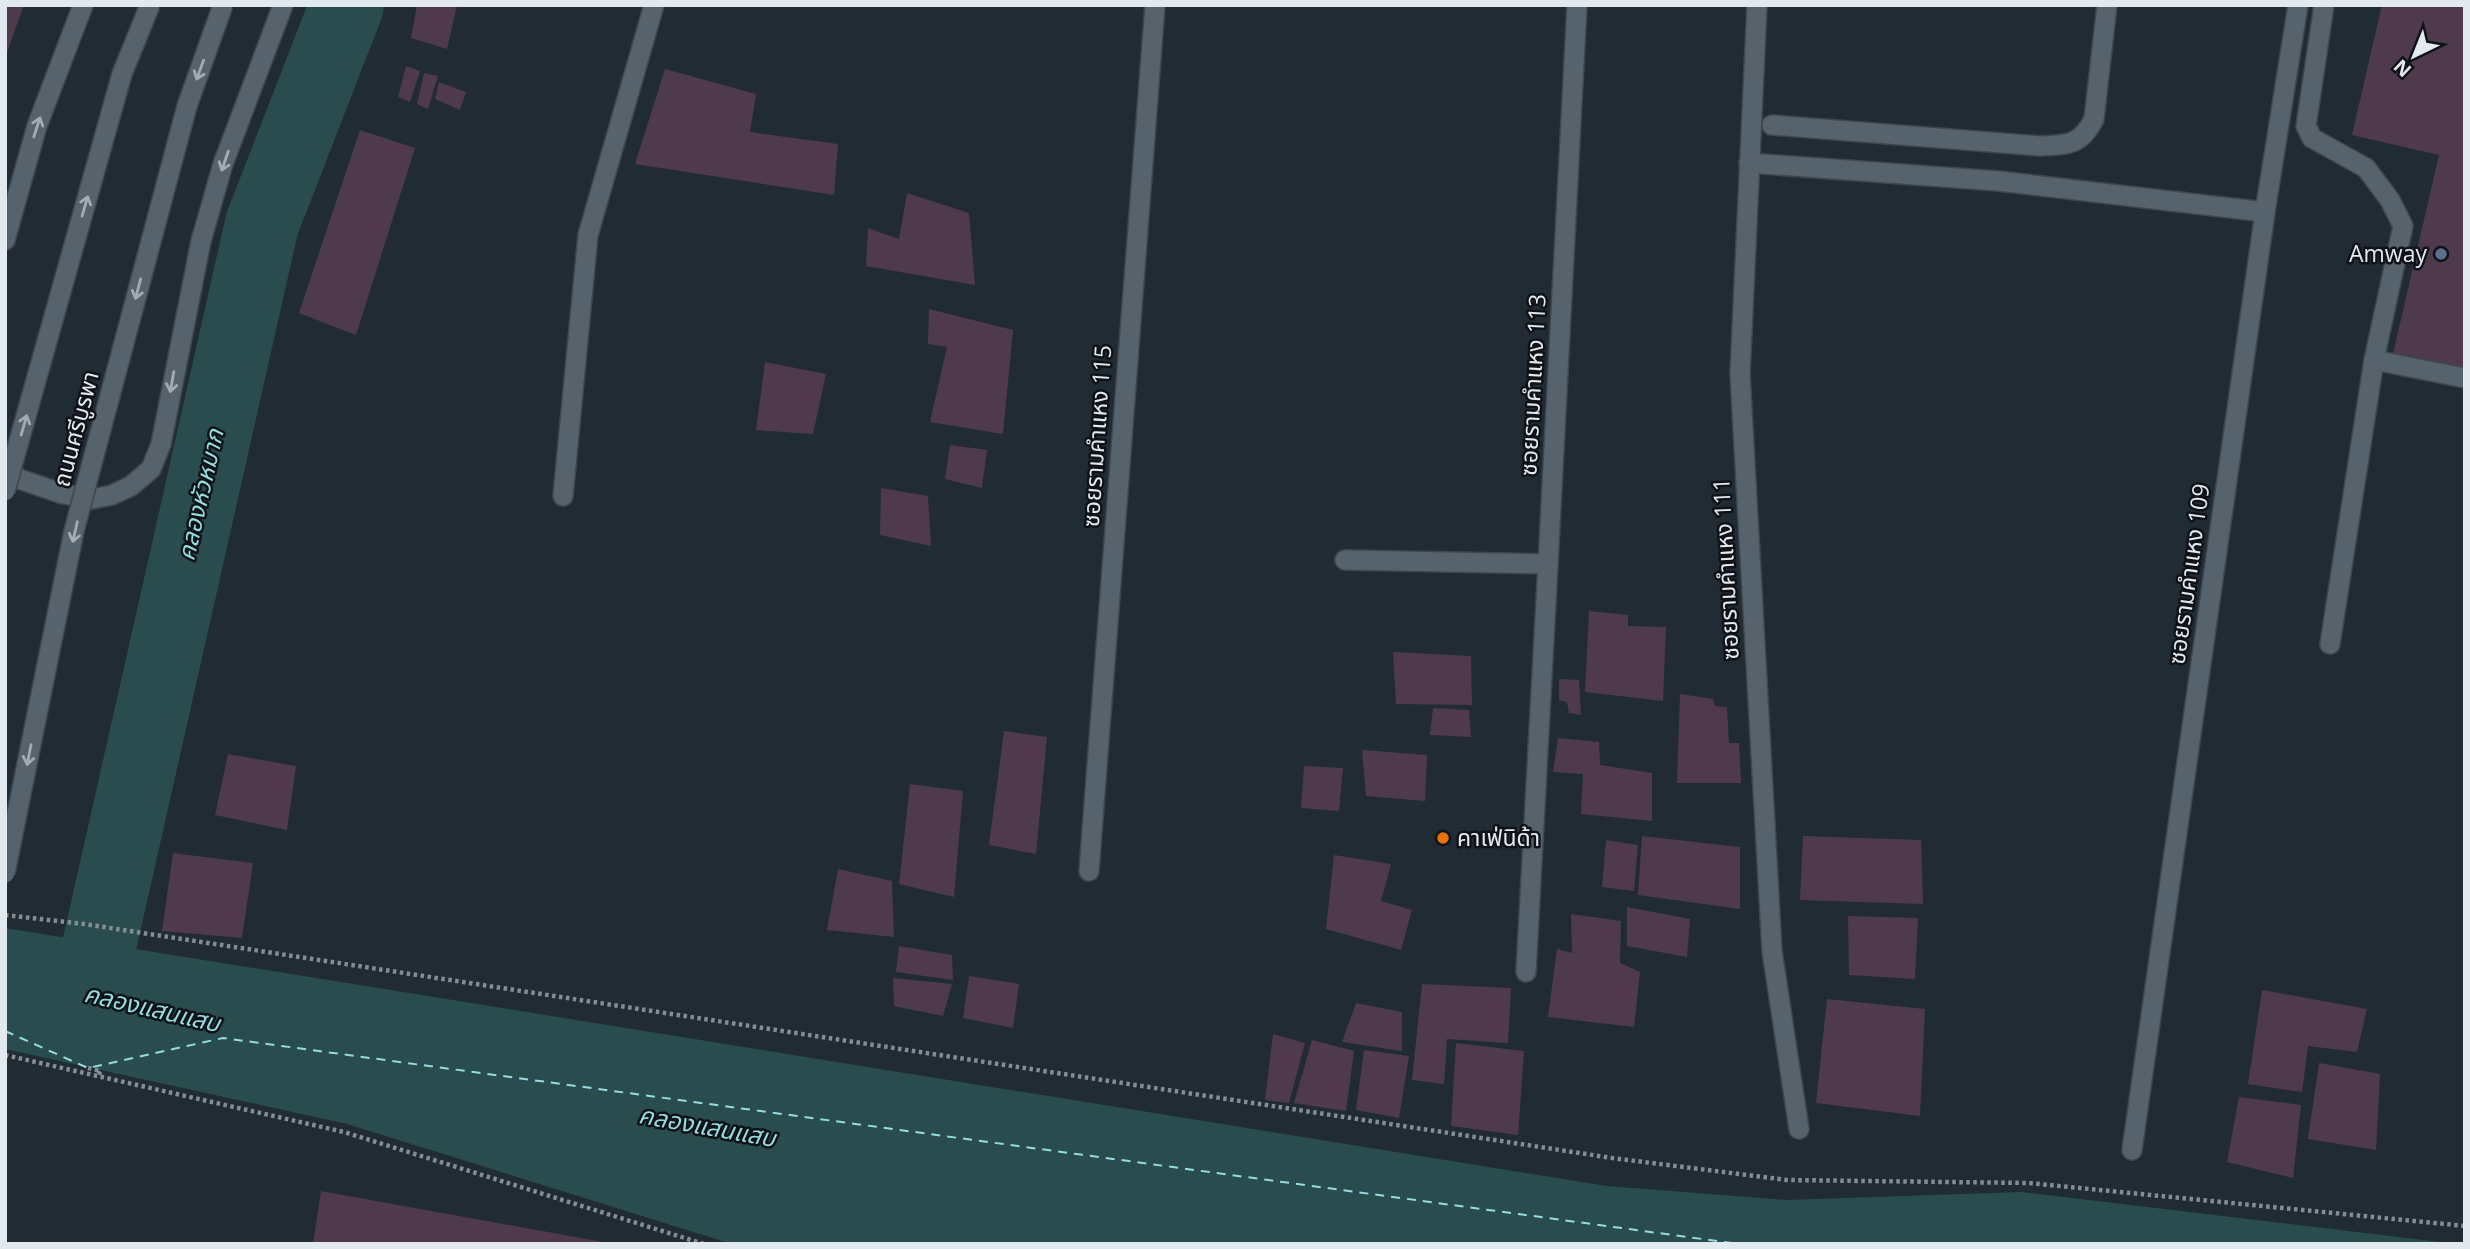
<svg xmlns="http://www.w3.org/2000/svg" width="2470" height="1249" font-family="'Open Sans','Noto Sans Thai',sans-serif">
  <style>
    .water { fill: #294d4f }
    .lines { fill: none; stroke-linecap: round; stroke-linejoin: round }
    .river { stroke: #294d4f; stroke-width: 74 }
    .ferry { stroke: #95dce0; stroke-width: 2; stroke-dasharray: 9 7; stroke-linecap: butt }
    .building { fill: #4f3a4d }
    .service-casing { stroke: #3e474f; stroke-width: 22 }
    .minor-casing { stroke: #3e474f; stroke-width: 22 }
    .tertiary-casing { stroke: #3e474f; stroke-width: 22 }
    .path { stroke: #848d94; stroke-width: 4.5; stroke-dasharray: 3.5 3.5; stroke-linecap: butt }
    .service { stroke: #56626c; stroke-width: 19 }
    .minor { stroke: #56626c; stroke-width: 19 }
    .tertiary { stroke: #56626c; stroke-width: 19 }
    .tertiary-bridge-casing { stroke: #3e474f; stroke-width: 22; stroke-linecap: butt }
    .tertiary-bridge { stroke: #56626c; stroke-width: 19 }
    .oneway { stroke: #a3acb4 }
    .service-dot { fill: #5c6f8a; stroke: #0f1317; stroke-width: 2.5 }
    .food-dot { fill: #e8710a; stroke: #0f1317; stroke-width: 2.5 }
    .labels { text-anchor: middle; stroke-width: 5; stroke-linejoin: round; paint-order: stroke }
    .poi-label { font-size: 23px; fill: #e2e9ef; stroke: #0f1317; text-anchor: end }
    .street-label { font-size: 23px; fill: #e2e9ef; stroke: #0f1317 }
    .water-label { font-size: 24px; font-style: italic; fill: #95dce0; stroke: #0f1317 }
  </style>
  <rect width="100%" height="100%" fill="#212b34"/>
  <polygon class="water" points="5,928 1607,1186 1787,1200 2021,1192 2457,1244 732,1244 347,1124 5,1049"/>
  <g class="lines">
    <polyline class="river" points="88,995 262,224 347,5"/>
    <polyline class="ferry" points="5,1031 88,1068 223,1038 1739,1244"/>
  </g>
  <g class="building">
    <polygon points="5,5 24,5 6,55 5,55"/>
    <polygon points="417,5 457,5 447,49 411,38"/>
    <polygon points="2382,5 2465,5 2465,371 2393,354 2439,155 2352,135"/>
    <polygon points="406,66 420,71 410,102 398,97"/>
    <polygon points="665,69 756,94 750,132 838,144 834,195 635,164"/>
    <polygon points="424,73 438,76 428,109 417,104"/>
    <polygon points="439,82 466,92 460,110 435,99"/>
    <polygon points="360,130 415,148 356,335 299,313"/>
    <polygon points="907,193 969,213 975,285 866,266 868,228 899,239"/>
    <polygon points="929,309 1013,330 1003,434 930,422 947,347 928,344"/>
    <polygon points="765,362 826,374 813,434 756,430"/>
    <polygon points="950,445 987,450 982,488 945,479"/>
    <polygon points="881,488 928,496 931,546 880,535"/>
    <polygon points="1589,611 1628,615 1628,626 1666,627 1663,701 1585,692"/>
    <polygon points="1393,652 1471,656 1472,705 1396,704"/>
    <polygon points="1559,679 1579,680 1581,715 1569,713 1567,702 1559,700"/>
    <polygon points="1680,694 1713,699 1715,706 1727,707 1729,743 1739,743 1741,783 1677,783"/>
    <polygon points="1433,708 1469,710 1471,737 1430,735"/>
    <polygon points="1004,731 1047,737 1036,854 989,845"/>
    <polygon points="1558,738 1599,742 1600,765 1652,773 1652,821 1581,814 1583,774 1553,772"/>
    <polygon points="1362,750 1427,755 1425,801 1366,796"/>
    <polygon points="228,754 296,766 287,830 215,815"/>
    <polygon points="1304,766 1343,768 1339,811 1301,808"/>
    <polygon points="910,784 963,791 954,897 899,884"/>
    <polygon points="1642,836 1740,847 1740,909 1638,895"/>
    <polygon points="1803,836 1921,840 1923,904 1800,900"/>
    <polygon points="1606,840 1638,845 1634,891 1602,887"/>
    <polygon points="173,853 253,863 242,938 162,931"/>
    <polygon points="1334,855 1391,864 1381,901 1412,910 1401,950 1326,929"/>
    <polygon points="838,869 892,881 894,937 827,930"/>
    <polygon points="1627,907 1690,919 1687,957 1627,946"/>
    <polygon points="1571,914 1621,921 1620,963 1640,972 1634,1027 1548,1017 1557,949 1572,953"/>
    <polygon points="1848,916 1918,918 1915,979 1849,975"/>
    <polygon points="899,946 952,955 953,980 896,972"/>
    <polygon points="969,976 1019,984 1013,1028 963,1018"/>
    <polygon points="893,978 952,984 943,1016 894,1006"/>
    <polygon points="1422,984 1511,988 1508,1043 1447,1039 1444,1084 1412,1080"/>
    <polygon points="2262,990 2367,1009 2357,1052 2308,1046 2302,1092 2248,1084"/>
    <polygon points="1827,999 1925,1009 1920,1116 1816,1103"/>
    <polygon points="1356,1003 1402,1012 1402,1051 1342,1042"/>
    <polygon points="1273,1034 1305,1043 1289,1103 1265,1100"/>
    <polygon points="1312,1040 1354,1051 1346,1111 1294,1103"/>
    <polygon points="1456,1043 1524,1051 1518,1135 1451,1126"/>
    <polygon points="1364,1050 1409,1056 1399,1118 1356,1110"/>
    <polygon points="2319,1063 2380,1074 2376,1150 2308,1139"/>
    <polygon points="2239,1097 2301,1105 2293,1178 2227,1162"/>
    <polygon points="321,1191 603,1242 602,1244 313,1244"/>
  </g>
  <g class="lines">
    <defs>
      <g id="service">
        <polyline points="2324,5 2306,126 2312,138 2366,168 2390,200 2403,226 2374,360 2465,378"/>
        <polyline points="563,496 588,235 654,5"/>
        <polyline points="2330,644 2374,360"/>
      </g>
      <g id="minor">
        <polyline points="1757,5 1740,374 1772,951 1799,1129"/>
        <path d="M1772 125 2040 146C2068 145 2081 145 2094 119L2107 5"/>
        <polyline points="1749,163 1998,181 2265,212"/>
        <polyline points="1345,560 1548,564 1577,5"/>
        <polyline points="1089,871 1155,5"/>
        <polyline points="1526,972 1548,564"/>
        <polyline points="2132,1150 2265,212 2298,5"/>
      </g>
      <g id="tertiary">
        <polyline points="5,240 37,126 83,5"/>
        <polyline points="5,465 19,479 63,494 92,499 112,495 131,486 151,469 161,444 201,241 223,164 283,5"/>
      </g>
    </defs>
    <use href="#service" class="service-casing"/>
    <use href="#minor" class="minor-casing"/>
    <use href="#tertiary" class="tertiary-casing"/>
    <g class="path">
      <polyline points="5,915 84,924 1612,1158 1787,1180 2029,1183 2465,1226"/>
      <polyline points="5,1055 344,1132 704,1244"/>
      <polyline points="88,1068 101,1071 98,1075"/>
    </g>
    <use href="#service" class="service"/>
    <use href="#minor" class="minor"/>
    <use href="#tertiary" class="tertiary"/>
    <defs>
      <g id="tertiary-bridge">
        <polyline points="5,491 122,74 150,5"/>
        <polyline points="5,873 74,531 187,106 223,5"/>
      </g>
    </defs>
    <use href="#tertiary-bridge" class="tertiary-bridge-casing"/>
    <use href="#tertiary-bridge" class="tertiary-bridge"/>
  </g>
  <defs><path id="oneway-shaft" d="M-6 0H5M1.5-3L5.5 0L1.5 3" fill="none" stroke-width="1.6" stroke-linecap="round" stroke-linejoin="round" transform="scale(1.75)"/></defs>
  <g class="oneway">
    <use href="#oneway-shaft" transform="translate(200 70) rotate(110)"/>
    <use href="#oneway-shaft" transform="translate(37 127) rotate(-72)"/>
    <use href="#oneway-shaft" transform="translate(225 161) rotate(109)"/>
    <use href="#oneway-shaft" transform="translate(85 206) rotate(-74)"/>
    <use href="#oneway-shaft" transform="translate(138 289) rotate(105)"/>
    <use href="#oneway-shaft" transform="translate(172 382) rotate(100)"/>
    <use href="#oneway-shaft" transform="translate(24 425) rotate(-74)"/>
    <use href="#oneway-shaft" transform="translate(75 532) rotate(103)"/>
    <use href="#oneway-shaft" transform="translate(29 755) rotate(101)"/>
  </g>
  <circle class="service-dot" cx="2441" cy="254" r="7"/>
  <circle class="food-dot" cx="1443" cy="838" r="7"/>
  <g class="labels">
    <g class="poi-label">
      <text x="2427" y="262">Amway</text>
      <text x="1457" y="846" text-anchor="start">คาเฟ่นิด้า</text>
    </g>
    <g class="street-label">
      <text transform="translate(1533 385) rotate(-87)" y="8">ซอยรามคำแหง 113</text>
      <text transform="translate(76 429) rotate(-75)" y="8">ถนนศรีบูรพา</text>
      <text transform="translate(1097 436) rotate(-86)" y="8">ซอยรามคำแหง 115</text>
      <text transform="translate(1726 569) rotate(-93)" y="8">ซอยรามคำแหง 111</text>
      <text transform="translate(2189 574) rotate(-82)" y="8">ซอยรามคำแหง 109</text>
    </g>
    <g class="water-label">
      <text transform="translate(201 495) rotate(-77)" y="8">คลองหัวหมาก</text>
      <text transform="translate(152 1009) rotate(13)" y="8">คลองแสนแสบ</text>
      <text transform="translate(707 1127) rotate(10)" y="8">คลองแสนแสบ</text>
    </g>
  </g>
  <rect width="2470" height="1249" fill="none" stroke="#e2e9ef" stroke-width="14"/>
  <g transform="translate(2414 56) rotate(223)" stroke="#0f1317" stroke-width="5" paint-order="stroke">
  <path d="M0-5L12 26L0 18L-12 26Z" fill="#e2e9ef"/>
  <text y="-10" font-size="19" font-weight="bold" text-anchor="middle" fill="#e2e9ef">N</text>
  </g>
</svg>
